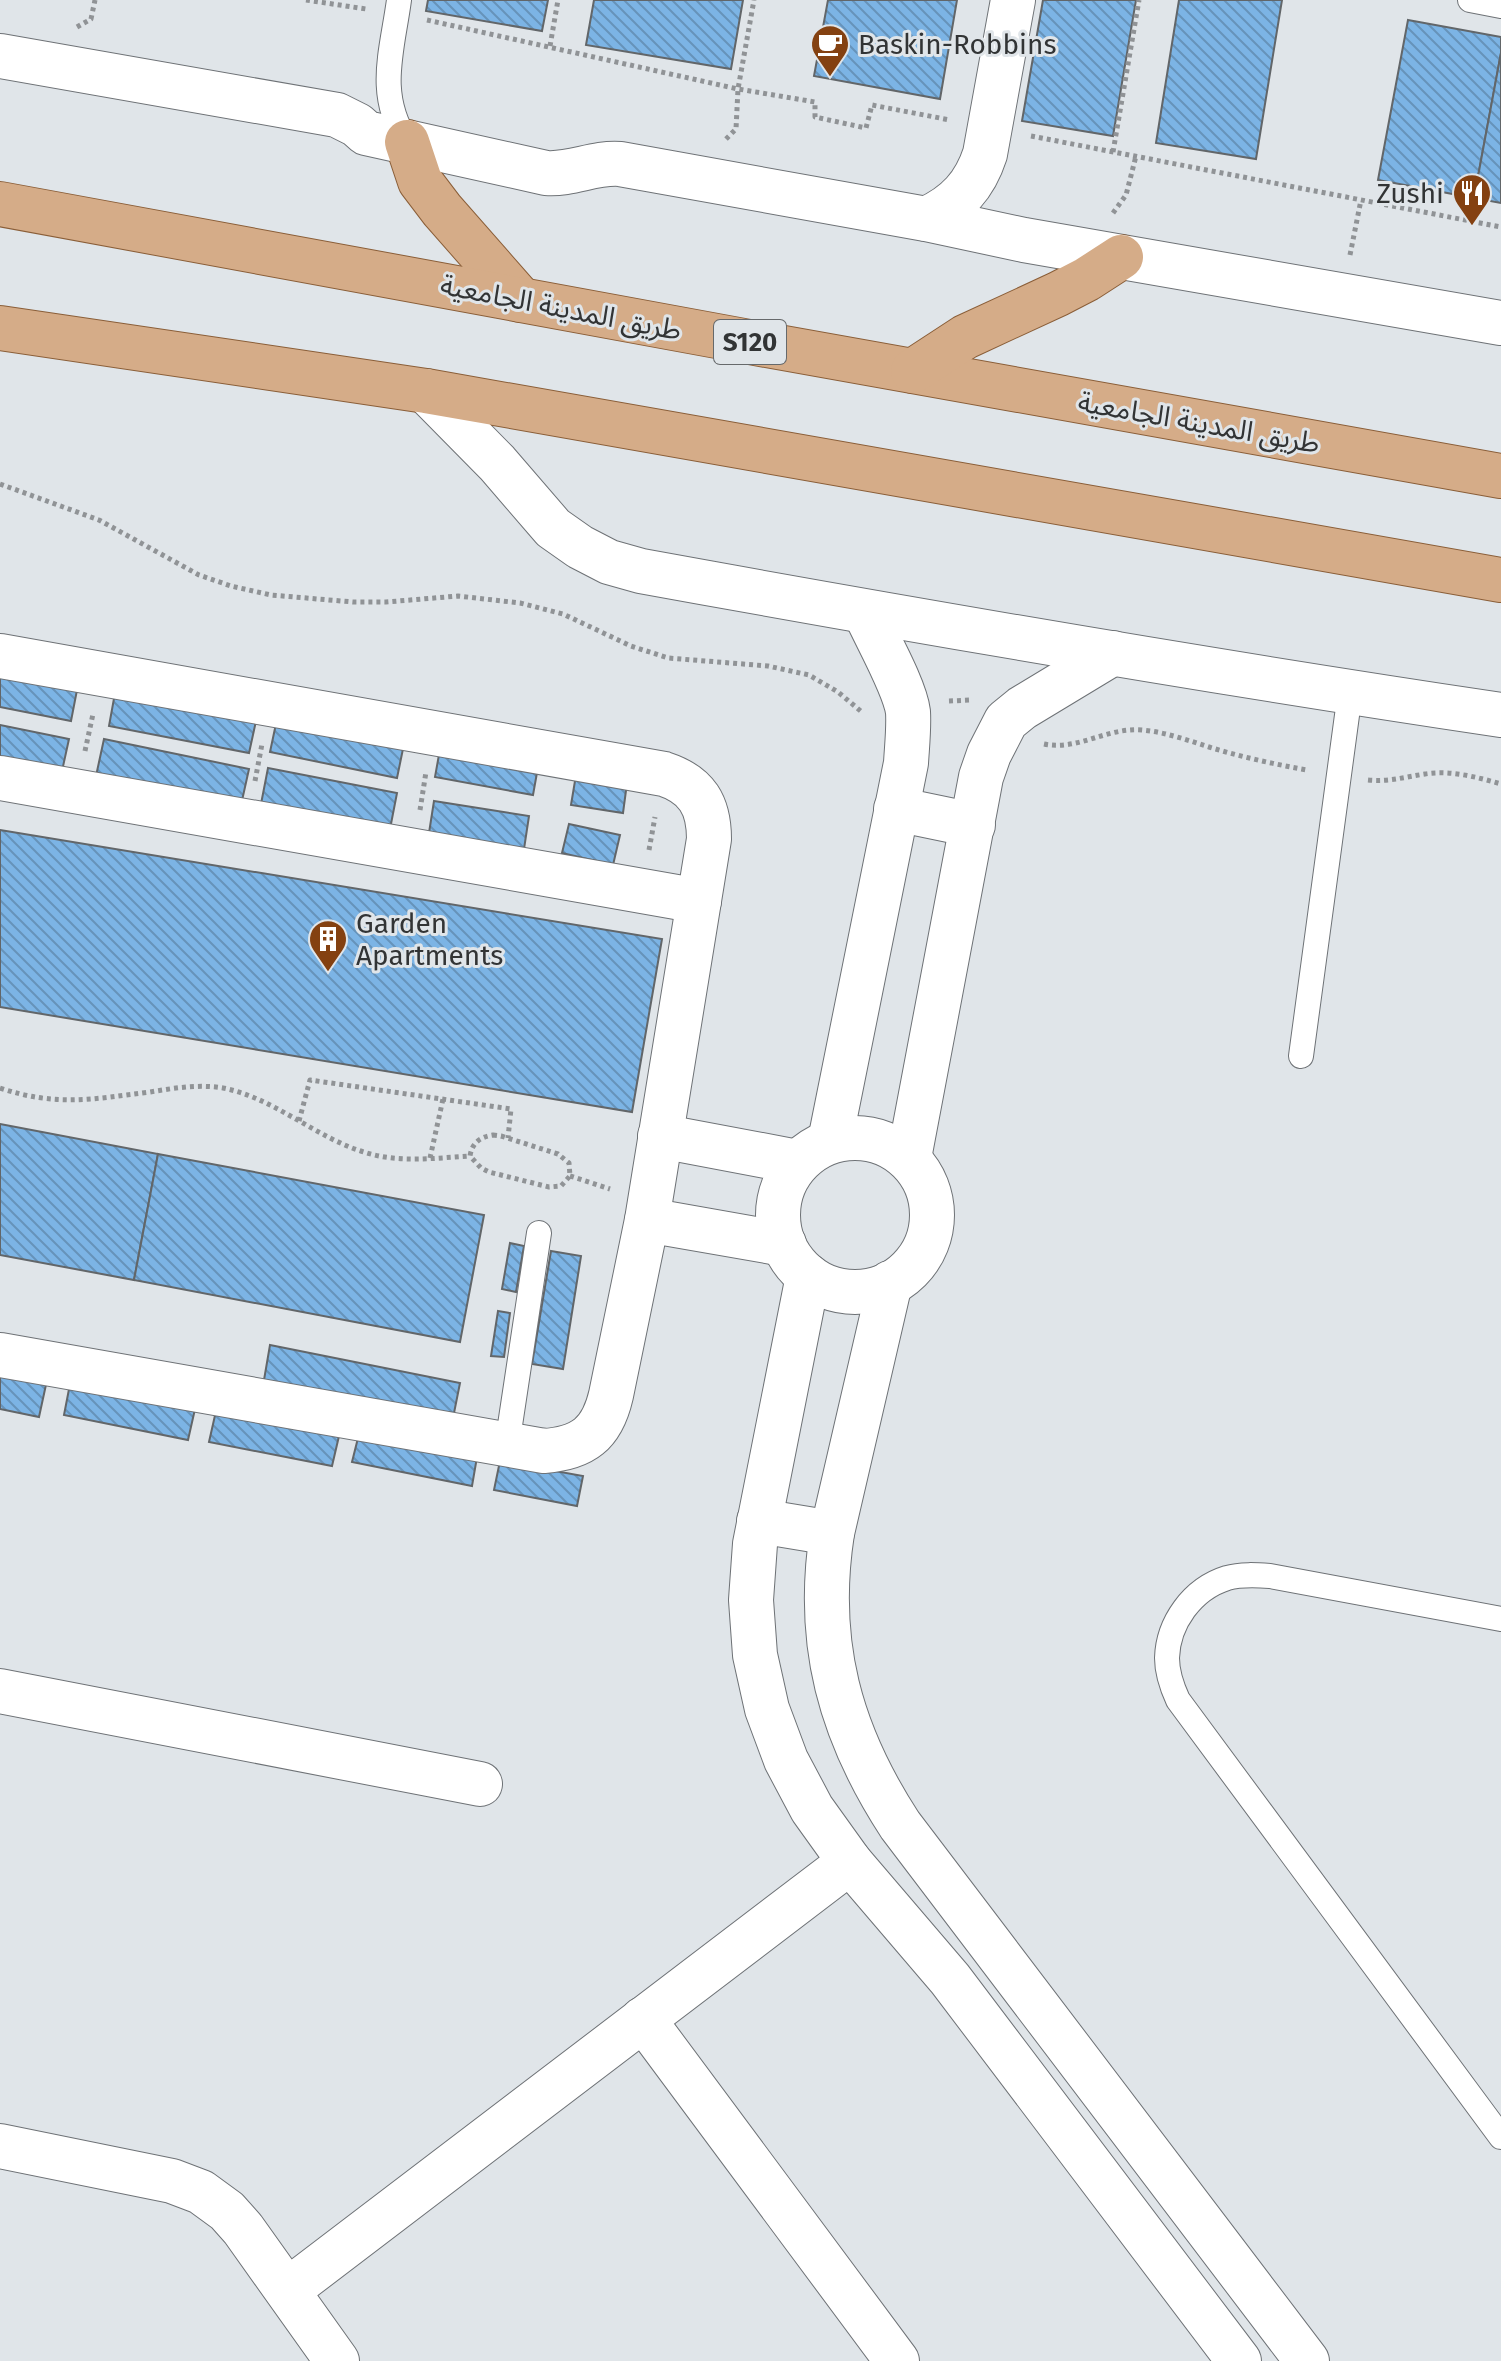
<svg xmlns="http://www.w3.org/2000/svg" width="1501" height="2361" font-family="'Fira Sans','Noto Sans Arabic',sans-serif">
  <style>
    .building { fill: url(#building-back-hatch); stroke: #626669; stroke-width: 2 }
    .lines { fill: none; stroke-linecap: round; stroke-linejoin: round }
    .service-casing { stroke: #6e7276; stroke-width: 26 }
    .minor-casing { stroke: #6e7276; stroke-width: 46 }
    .primary-casing { stroke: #8a5e38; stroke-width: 46 }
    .path { stroke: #909396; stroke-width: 5; stroke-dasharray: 4 4; stroke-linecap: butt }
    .service { stroke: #fff; stroke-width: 24 }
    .minor { stroke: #fff; stroke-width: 44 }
    .primary { stroke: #d5ac88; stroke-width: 44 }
    .labels { text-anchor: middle; stroke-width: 6; stroke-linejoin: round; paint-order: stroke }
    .shield { fill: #e0e5e9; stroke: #66696b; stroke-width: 2 }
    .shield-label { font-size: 26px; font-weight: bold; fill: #323435 }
    .poi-label { font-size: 28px; fill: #323435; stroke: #e0e5e9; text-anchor: start }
    .street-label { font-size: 28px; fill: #323435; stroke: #e0e5e9 }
  </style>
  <defs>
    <pattern id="building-back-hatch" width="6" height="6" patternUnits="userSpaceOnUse" patternTransform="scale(2)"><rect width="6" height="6" fill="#7cb4e5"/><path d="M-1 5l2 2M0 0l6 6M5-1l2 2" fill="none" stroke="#6693ba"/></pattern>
  </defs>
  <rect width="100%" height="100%" fill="#e0e5e9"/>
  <g class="building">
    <polygon points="428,0 548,0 542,31 426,11"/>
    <polygon points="594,0 743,0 731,69 586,45"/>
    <polygon points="828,0 957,0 940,99 814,76"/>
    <polygon points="1043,0 1136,0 1113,136 1022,121"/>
    <polygon points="1179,0 1282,0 1256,159 1156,143"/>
    <polygon points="1408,20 1501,37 1501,53 1474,198 1378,180"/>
    <polygon points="1501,53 1501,203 1474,198"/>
    <polygon points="0,675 77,690 71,721 0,707"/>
    <polygon points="115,693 256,721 249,753 109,726"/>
    <polygon points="277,719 404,744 397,778 270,752"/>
    <polygon points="0,725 69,739 62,771 0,758"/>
    <polygon points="104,739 249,769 241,805 96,776"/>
    <polygon points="440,749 538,767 533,795 435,777"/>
    <polygon points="268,768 397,793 390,829 261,804"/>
    <polygon points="576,775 627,783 623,813 571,805"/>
    <polygon points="434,801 529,816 524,849 429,833"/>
    <polygon points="569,824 620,835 613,865 562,853"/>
    <polygon points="0,830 662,939 632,1112 0,1007"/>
    <polygon points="0,1124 158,1154 134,1280 0,1255"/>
    <polygon points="158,1154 484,1215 460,1342 134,1280"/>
    <polygon points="510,1243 524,1246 516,1292 502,1289"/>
    <polygon points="551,1251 581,1256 563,1369 532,1364"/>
    <polygon points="498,1311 510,1313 504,1357 491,1356"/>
    <polygon points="270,1345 460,1383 453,1418 264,1380"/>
    <polygon points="0,1371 47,1380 39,1417 0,1409"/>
    <polygon points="70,1384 195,1409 188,1440 64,1415"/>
    <polygon points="216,1411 339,1436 332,1466 209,1442"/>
    <polygon points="359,1434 477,1457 472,1486 352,1462"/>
    <polygon points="500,1461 583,1476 577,1506 494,1490"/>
  </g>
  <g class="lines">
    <defs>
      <g id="service">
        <path d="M399 0C392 52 376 94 407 142"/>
        <polyline points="1470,0 1501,6"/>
        <polyline points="1301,1056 1350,693"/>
        <polyline points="507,1445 539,1233"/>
        <path d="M1501 1619 1270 1576C1256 1575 1241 1574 1227 1578 1192 1589 1168 1623 1167 1658 1167 1673 1172 1687 1178 1700L1501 2137"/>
      </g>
      <g id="minor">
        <path d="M0 56 337 115 357 125 366 133 546 173C572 175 594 162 620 164L926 219 1024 240 1501 323"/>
        <path d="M926 219C957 205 975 185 985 154L1013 0"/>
        <path d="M426 391 497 463 553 528 580 547 609 562 641 571C927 623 1213 672 1501 715"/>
        <path d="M0 656 664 774C697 785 709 805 709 839L647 1220 611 1395C602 1434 583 1448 544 1451L0 1355"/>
        <polyline points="0,778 699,901"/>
        <polyline points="896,809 973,825"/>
        <polyline points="660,1136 798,1162"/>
        <circle cx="855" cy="1215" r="77"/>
        <path d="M830 1141 906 763C907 746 909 728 908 712 905 687 876 637 865 612"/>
        <polyline points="909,1158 981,777 989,754 1006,721 1022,708 1113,653"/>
        <polyline points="647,1220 784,1244"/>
        <polyline points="808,1276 755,1544 751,1600 755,1655 767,1709 786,1760 812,1809 850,1862 950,1979 1239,2361"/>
        <path d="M890 1283 832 1533C815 1643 840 1733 900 1825L1307 2361"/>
        <polyline points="759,1521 832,1533"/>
        <polyline points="0,1691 480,1784"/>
        <polyline points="643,2019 897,2361"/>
        <polyline points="0,2146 172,2181 201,2192 227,2211 243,2229 337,2361"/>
        <polyline points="288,2290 850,1862"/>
      </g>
      <g id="primary">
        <polyline points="407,142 420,181 442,210 521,300"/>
        <polyline points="0,204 744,341 1501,476"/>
        <polyline points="0,328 426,391 1501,580"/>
        <polyline points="913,371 965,337 1058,294 1087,279 1121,257"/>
      </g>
    </defs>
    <use href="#service" class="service-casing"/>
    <use href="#minor" class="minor-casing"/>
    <use href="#primary" class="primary-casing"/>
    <g class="path">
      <polyline points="306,0 366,9"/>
      <polyline points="427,20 738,89 815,102 815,117 866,128 872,105 950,120"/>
      <polyline points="77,27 91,19 95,0"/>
      <polyline points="550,46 558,0"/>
      <polyline points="1031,136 1501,227"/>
      <polyline points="726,139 736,129 738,89 754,0"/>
      <polyline points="1113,152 1139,0"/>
      <polyline points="1113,213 1126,195 1136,156"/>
      <polyline points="1350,255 1361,200"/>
      <polyline points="0,484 99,520 199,575 231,586 271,595 353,602 386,602 458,596 520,603 563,614 631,646 668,658 768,666 809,675 838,692 863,713"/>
      <polyline points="949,701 971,700"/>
      <path d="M1044 744C1078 751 1107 727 1142 730 1165 732 1187 740 1209 747 1241 757 1274 764 1307 770"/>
      <polyline points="85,751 93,714"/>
      <path d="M1368 780C1389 782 1405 777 1425 774 1450 770 1477 777 1501 784"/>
      <polyline points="255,781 262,744"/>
      <polyline points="420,810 426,772"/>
      <polyline points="649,850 655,817"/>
      <path d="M0 1088C56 1107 94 1099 150 1092 174 1088 199 1084 223 1088 275 1098 317 1139 367 1153 400 1163 436 1158 470 1156"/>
      <polyline points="299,1121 310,1080 511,1109 508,1138"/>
      <path d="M493 1135 501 1136 558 1154 569 1163 570 1176 561 1186 549 1187 489 1172 481 1168 470 1156C472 1143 480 1137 493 1135Z"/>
      <polyline points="430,1158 443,1099"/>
      <polyline points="570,1176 610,1189"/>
    </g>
    <use href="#service" class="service"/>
    <use href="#minor" class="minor"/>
    <use href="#primary" class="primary"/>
  </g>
  <defs>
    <symbol id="cafe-pin" viewBox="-11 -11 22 30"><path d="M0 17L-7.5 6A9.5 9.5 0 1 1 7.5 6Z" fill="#844111" stroke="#e0e5e9"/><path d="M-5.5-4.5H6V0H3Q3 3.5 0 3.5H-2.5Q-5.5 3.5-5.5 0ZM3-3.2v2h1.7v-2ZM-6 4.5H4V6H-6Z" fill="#fff"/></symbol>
    <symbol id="restaurant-pin" viewBox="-11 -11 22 30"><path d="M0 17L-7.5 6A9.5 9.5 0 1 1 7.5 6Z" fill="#844111" stroke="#e0e5e9"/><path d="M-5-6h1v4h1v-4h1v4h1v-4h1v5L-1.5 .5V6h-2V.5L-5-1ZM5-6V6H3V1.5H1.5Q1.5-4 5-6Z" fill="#fff"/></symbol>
    <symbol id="building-pin" viewBox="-11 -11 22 30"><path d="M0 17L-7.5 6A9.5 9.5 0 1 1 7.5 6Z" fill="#844111" stroke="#e0e5e9"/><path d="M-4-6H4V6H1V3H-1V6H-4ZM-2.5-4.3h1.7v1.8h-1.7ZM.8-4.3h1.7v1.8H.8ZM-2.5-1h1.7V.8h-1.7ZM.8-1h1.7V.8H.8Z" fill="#fff"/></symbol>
  </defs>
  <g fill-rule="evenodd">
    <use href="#cafe-pin" x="808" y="22" width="44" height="60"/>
    <use href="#restaurant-pin" x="1450" y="171" width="44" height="60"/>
    <use href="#building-pin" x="306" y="917" width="44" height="60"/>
  </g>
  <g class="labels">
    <rect class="shield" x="714" y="320" width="72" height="44" rx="6"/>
    <g class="shield-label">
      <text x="750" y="351">S120</text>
    </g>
    <g class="poi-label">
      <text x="858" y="54">Baskin-Robbins</text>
      <text x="1444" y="203" text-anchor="end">Zushi</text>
      <text x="356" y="933">Garden<tspan x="356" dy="32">Apartments</tspan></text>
    </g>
    <g class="street-label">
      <text transform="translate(561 307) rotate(11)" y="10">طريق المدينة الجامعية</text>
      <text transform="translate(1199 422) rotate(10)" y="10">طريق المدينة الجامعية</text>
    </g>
  </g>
</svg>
